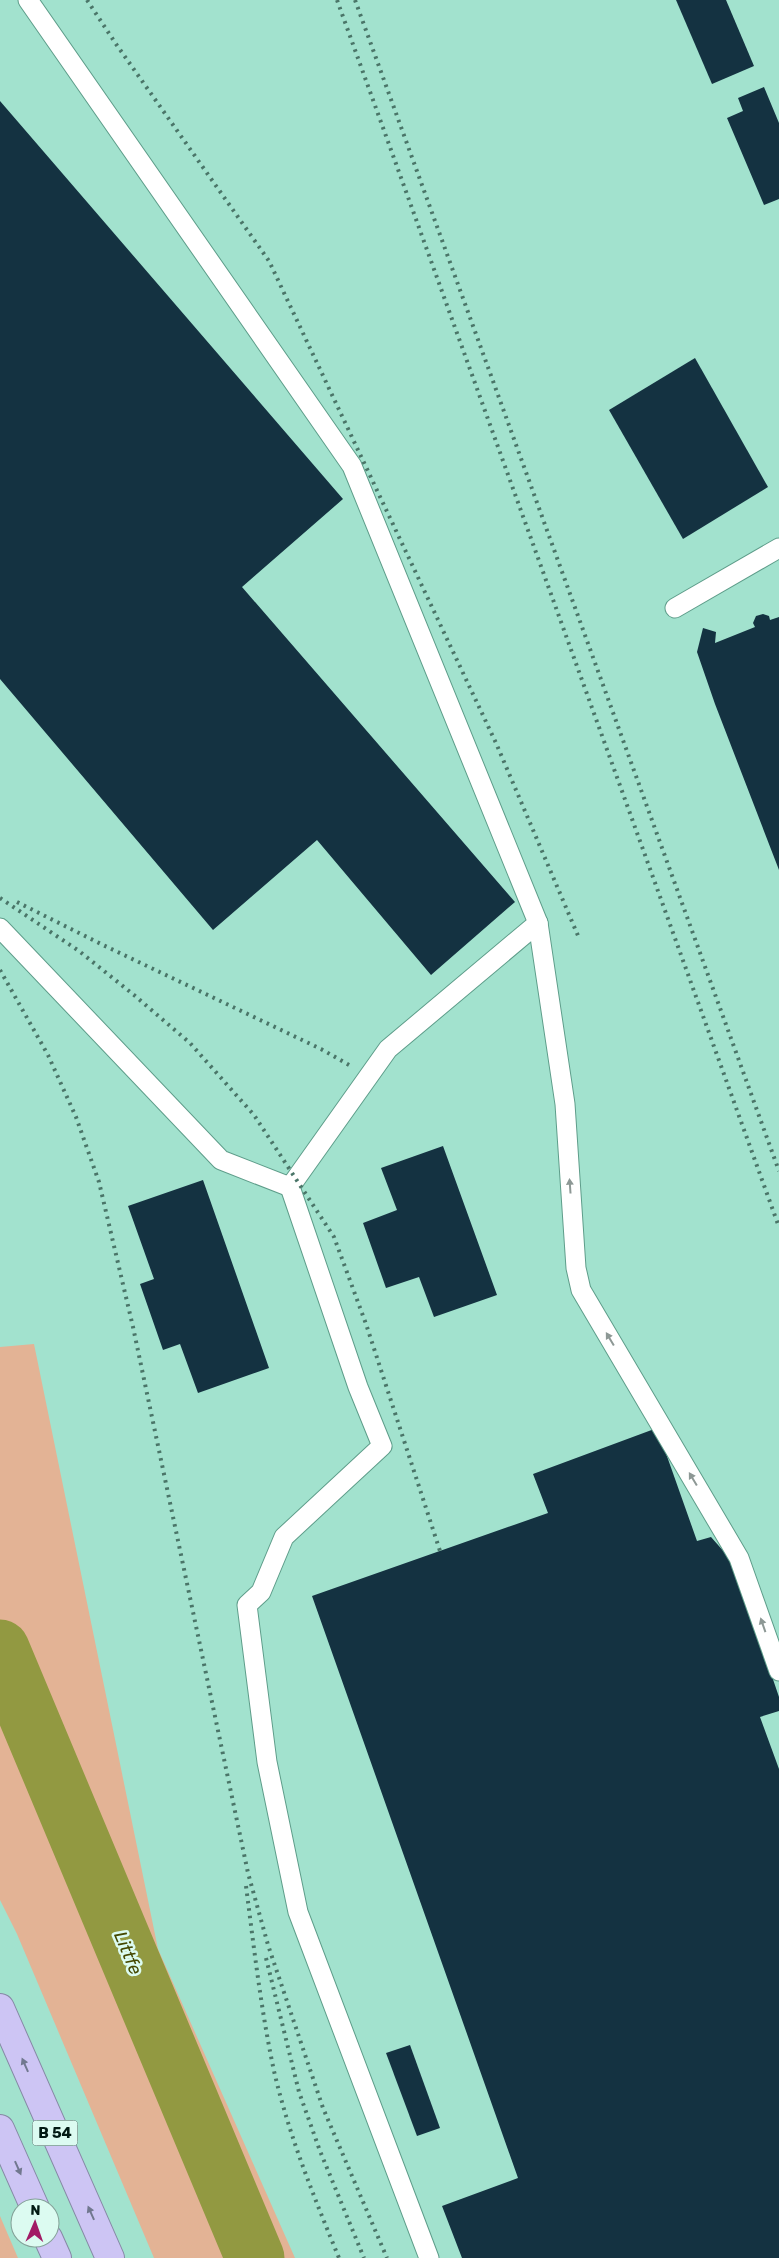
<svg xmlns="http://www.w3.org/2000/svg" width="779" height="2258" font-family="Rubik,sans-serif">
  <style>
    .green { fill: #e3b395 }
    .lines { fill: none; stroke-linecap: round; stroke-linejoin: round }
    .river { stroke: #929941; stroke-width: 59 }
    .building { fill: #143241 }
    .lane-casing { stroke: #5e9d8a; stroke-width: 21 }
    .highway-casing { stroke: #8689a5; stroke-width: 30 }
    .lane { stroke: #fff; stroke-width: 19 }
    .highway { stroke: #cdc5f4; stroke-width: 28 }
    .rail { stroke: #4a7568; stroke-width: 4; stroke-dasharray: 2.5 5; stroke-linecap: butt }
    .oneway { fill: #8d9895 }
    .oneway2 { fill: #71788f }
    .labels { text-anchor: middle; stroke-width: 5; stroke-linejoin: round; paint-order: stroke }
    .shield { fill: #dcfbf1; stroke: #435e56; stroke-width: 1 }
    .shield-label { font-size: 15px; font-weight: bold; fill: #011a13 }
    .water-label { font-size: 18px; font-style: italic; fill: #444700; stroke: #dcfbf1 }
  </style>
  <rect width="100%" height="100%" fill="#a2e2ce"/>
  <g class="green">
    <polygon points="34,1344 158,1949 295,2258 154,2258 17,1934 0,1900 0,1347"/>
    <polygon points="0,2216 18,2258 0,2258"/>
  </g>
  <g class="lines">
    <polyline class="river" points="0,1649 255,2258"/>
  </g>
  <g class="building">
    <polygon points="676,0 726,0 754,66 712,84"/>
    <polygon points="764,87 779,123 779,199 764,205 727,118 743,111 738,98"/>
    <polygon points="0,101 343,499 242,587 515,902 431,975 317,840 213,930 0,679"/>
    <polygon points="695,358 768,487 683,539 609,410"/>
    <polygon points="763,614 769,616 770,620 779,617 779,870 715,704 697,652 703,628 716,632 715,643 755,627 753,623 756,616"/>
    <polygon points="443,1146 497,1295 434,1317 419,1277 386,1288 363,1223 397,1210 381,1168"/>
    <polygon points="203,1180 269,1368 198,1393 180,1344 163,1350 140,1284 154,1279 128,1206"/>
    <polygon points="657,1428 697,1541 711,1537 733,1562 779,1697 779,1711 760,1717 779,1769 779,2258 462,2258 442,2206 518,2178 312,1596 548,1513 533,1474"/>
    <polygon points="410,2045 440,2128 417,2136 386,2053"/>
  </g>
  <g class="lines">
    <defs>
      <g id="lane">
        <polyline points="675,608 779,548"/>
        <polyline points="538,923 565,1104 576,1268 581,1290 739,1558 779,1671"/>
        <polyline points="0,928 221,1160 290,1187 388,1049 538,923 352,466 28,0"/>
        <polyline points="290,1187 358,1387 382,1446 284,1537 261,1592 247,1605 267,1762 298,1912 429,2258"/>
      </g>
      <g id="highway">
        <polyline points="0,2008 110,2258"/>
        <polyline points="0,2129 35,2208"/>
        <polyline points="48,2238 57,2258"/>
      </g>
    </defs>
    <use href="#lane" class="lane-casing"/>
    <use href="#highway" class="highway-casing"/>
    <use href="#lane" class="lane"/>
    <use href="#highway" class="highway"/>
    <g class="rail">
      <polyline points="87,0 116,44 269,261 496,743 579,938"/>
      <polyline points="337,0 779,1227"/>
      <polyline points="355,0 779,1171"/>
      <polyline points="0,898 79,951 134,995 190,1043 254,1115 334,1237 366,1324 440,1551"/>
      <polyline points="17,902 103,945 321,1049 349,1065"/>
      <polyline points="0,970 48,1055 76,1117 99,1182 133,1327 248,1873 268,1945 323,2108 387,2258"/>
      <path d="M246 1886C254 1948 261 2010 274 2071 289 2136 314 2197 339 2258"/>
      <polyline points="266,1958 299,2092 320,2151 364,2258"/>
    </g>
  </g>
  <defs><path id="oneway-solid" d="M-6-.8H1V-3.2L6.5 0L1 3.2V.8H-6Z" transform="scale(1.25)"/></defs>
  <g class="oneway">
    <use href="#oneway-solid" transform="translate(570 1186) rotate(-94)"/>
    <use href="#oneway-solid" transform="translate(610 1339) rotate(-121)"/>
    <use href="#oneway-solid" transform="translate(693 1479) rotate(-121)"/>
    <use href="#oneway-solid" transform="translate(763 1625) rotate(-109)"/>
  </g>
  <g class="oneway2">
    <use href="#oneway-solid" transform="translate(25 2065) rotate(-114)"/>
    <use href="#oneway-solid" transform="translate(18 2168) rotate(66)"/>
    <use href="#oneway-solid" transform="translate(91 2213) rotate(-114)"/>
  </g>
  <g class="labels">
    <rect class="shield" x="32.5" y="2120.5" width="45" height="25" rx="4"/>
    <g class="shield-label">
      <text x="55" y="2138">B 54</text>
    </g>
    <g class="water-label">
      <text transform="translate(128 1953) rotate(67)" y="6">Littfe</text>
    </g>
  </g>
  <g transform="translate(35 2223) rotate(2)"><circle r="24" fill="#dcfbf1" stroke="#84a198"/>
  <path d="M0-4L9 19L0 12L-9 19Z" fill="#a21b66"/>
  <text y="-8" font-size="14" font-weight="bold" text-anchor="middle" fill="#011a13">N</text>
  </g>
</svg>
